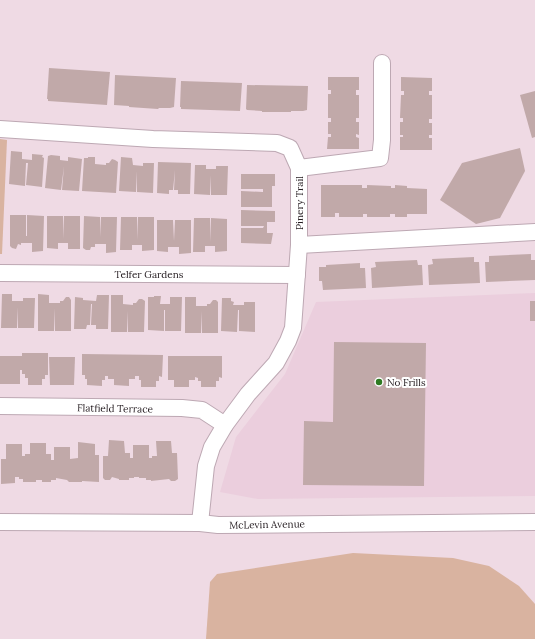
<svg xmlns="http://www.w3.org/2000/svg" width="535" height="639" font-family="Lora,serif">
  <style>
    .built { fill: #ebcedd }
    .green { fill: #d9b3a0 }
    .building { fill: #c1a9a9 }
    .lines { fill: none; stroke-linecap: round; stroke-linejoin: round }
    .minor-casing { stroke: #bda8b3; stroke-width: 18 }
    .minor { stroke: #fff; stroke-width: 16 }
    .poi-dot { fill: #2e7a22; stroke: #fff; stroke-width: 1.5 }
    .labels { text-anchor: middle; stroke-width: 4; stroke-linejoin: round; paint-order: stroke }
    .street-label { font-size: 10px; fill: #231b1f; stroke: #fff }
    .poi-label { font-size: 10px; fill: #231b1f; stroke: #fff; text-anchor: start }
  </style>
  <rect width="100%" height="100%" fill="#efdae4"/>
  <polygon class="built" points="535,293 535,496 258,499 220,492 236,437 285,374 316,302"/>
  <g class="green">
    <polygon points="0,139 7,140 2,254 0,254"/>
    <polygon points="353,553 453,558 489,566 519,586 535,604 535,639 206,639 210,582 217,574"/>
  </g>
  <g class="building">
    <polygon points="49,68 110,72 107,105 48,101 48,99 47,99"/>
    <polygon points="115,75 176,78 174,107 170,108 159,108 158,109 129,107 129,106 114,105"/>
    <polygon points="328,77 359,77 359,90 356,90 356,95 359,95 359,118 356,118 356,122 359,122 359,135 356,134 356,137 359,138 359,149 327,149 328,137 331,137 331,134 328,134 328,122 331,122 331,118 328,118 328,94 331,94 331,90 328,90"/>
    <polygon points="401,77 432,78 432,91 429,91 429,95 432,95 432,119 429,119 429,123 432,123 432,135 429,135 429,138 432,138 432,150 400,150 400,137 403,137 403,135 400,135 400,122 403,122 403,118 400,118 401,95 404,95 404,91 401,91"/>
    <polygon points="181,81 242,83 240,111 181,109 181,107 180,107"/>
    <polygon points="247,85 308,86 307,110 303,111 291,111 291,112 262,112 262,111 247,110 246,109"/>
    <polygon points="535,91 535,137 532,138 520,95"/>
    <polygon points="520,148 525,171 500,218 476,224 440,200 462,163"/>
    <polygon points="11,151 22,152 22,159 32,160 32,154 43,155 42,157 44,158 42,187 26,185 28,163 26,163 25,186 9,184"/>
    <polygon points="51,155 60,156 60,160 68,161 68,157 82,159 79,191 62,190 64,166 61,190 45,188 48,156"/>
    <polygon points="88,157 95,157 95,164 106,165 106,163 109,163 112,159 115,160 118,162 116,193 99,192 101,170 99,192 82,191 84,158 88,158"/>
    <polygon points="121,157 132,158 133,165 143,166 143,163 154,163 153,193 137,192 137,171 136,192 119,191"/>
    <polygon points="158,162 191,163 190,194 178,194 178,190 174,190 175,170 173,190 169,190 169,194 157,193"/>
    <polygon points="195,165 206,165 206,169 216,169 216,166 228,166 227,195 211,195 211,175 210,195 194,194"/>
    <polygon points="241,174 275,174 275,186 272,186 272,207 241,207 241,191 263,192 263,189 241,189"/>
    <polygon points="321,185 362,185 362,188 367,188 367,185 391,186 391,188 395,188 395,185 407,186 407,188 427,189 427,214 407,214 407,217 395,217 395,214 390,214 390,217 367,217 367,214 363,214 363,217 339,217 339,213 335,213 335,217 321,217"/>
    <polygon points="241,210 275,211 275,222 267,222 267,233 273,233 271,244 241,243 241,228 263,228 264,226 241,226"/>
    <polygon points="10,215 26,215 26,236 27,236 27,215 44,216 43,251 32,252 32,243 21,243 21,245 18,244 16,249 12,248 10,246"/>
    <polygon points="47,216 63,216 63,239 64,216 80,216 80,249 68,249 68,243 58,243 58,249 47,248"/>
    <polygon points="84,216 100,217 100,237 101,217 117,217 116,252 106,253 106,244 95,244 95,247 91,247 90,250 86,250 83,248"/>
    <polygon points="121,217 137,217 137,240 138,217 154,217 154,250 142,251 142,245 132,245 132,250 120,250"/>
    <polygon points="194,218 210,218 210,242 211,218 227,219 227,251 215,252 215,246 205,246 205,252 193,252"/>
    <polygon points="157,220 173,220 174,241 175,220 191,220 191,253 179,254 179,247 168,247 168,252 157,251"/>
    <polygon points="531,254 531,260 535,260 535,280 486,282 485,262 489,262 489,256"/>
    <polygon points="474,257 474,262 479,262 480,283 429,285 428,265 433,264 432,259"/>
    <polygon points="417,260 418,265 422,265 423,285 372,288 371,268 376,267 375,262"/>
    <polygon points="360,263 360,268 365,268 366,288 323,290 322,281 319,281 319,267 326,267 326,265"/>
    <polygon points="2,294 12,294 12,301 23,301 23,298 35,298 34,328 18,328 18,307 17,328 1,328"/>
    <polygon points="38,294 49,295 49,303 60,303 60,301 63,301 66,297 69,297 71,300 71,331 55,331 55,308 54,331 38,331"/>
    <polygon points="97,295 109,295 108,329 96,329 96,325 91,325 92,304 91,304 90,325 87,325 86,329 74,329 75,297 83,298 83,300 96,301"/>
    <polygon points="111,295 123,295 123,304 133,305 133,303 136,303 139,299 142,299 145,301 144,332 128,332 127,311 127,332 111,332"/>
    <polygon points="154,296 161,296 160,304 170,304 170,297 182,297 181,331 165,331 165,310 164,310 164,331 148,330 148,297 154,297"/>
    <polygon points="185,297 196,297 196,306 207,306 207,304 210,304 213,300 216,300 218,302 218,333 202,333 201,311 201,333 185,333"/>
    <polygon points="222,298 231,298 231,301 234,302 233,305 244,305 244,302 255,302 255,332 239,331 239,310 238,310 237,332 221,331"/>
    <rect x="530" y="301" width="5" height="20"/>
    <polygon points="334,342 426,343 424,486 303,485 304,421 333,422"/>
    <polygon points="22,353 48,353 48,375 45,375 45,379 42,379 42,385 28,385 28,378 25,378 25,374 22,374 22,370 20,370 20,384 0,384 0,356 22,356"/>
    <polygon points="82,354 163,355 162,377 159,376 159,381 156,381 156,387 141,387 141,380 139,380 139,376 135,376 135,379 129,379 129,386 114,385 114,379 108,379 108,376 105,376 105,380 102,380 102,386 87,385 87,379 85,379 85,375 82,375"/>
    <polygon points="168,356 222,356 222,378 219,377 219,381 216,381 216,387 201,387 201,381 198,381 198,378 195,377 195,380 189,380 189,387 174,387 174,380 168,380"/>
    <polygon points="49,357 75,357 74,385 50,385"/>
    <polygon points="109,440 124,441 125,453 130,453 130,458 133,458 133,445 149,445 149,458 152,458 152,456 157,456 156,441 171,441 172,453 177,453 178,479 175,481 171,481 169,479 151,481 151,480 146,480 146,478 139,478 139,477 134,477 134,478 129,478 129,480 119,480 119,479 112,477 110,480 105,480 103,478 103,456 108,456"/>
    <polygon points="78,442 95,444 95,455 99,455 99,482 82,481 82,482 69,482 67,480 56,478 56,480 51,480 51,482 42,482 42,480 36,480 36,482 23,482 23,479 19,479 19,477 15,477 15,483 1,484 1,459 6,459 6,444 22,444 22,456 25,456 25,454 30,454 30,443 46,443 46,454 51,454 51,460 54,460 54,447 70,447 70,459 78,458"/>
  </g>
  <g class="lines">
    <defs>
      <g id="minor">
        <polyline points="0,129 153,139 277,143 290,148 299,168 299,245 293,328 288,341 276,363 248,394 225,425 212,447 206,466 200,523"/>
        <polyline points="299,168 380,158 382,140 382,63"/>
        <polyline points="299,245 535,232"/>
        <polyline points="0,273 297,275"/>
        <polyline points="0,406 182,408 202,410 225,425"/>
        <polyline points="0,522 200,523 218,525 535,522"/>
      </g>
    </defs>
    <use href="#minor" class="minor-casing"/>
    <use href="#minor" class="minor"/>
  </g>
  <circle class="poi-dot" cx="379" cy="382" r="4"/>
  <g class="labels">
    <g class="street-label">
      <text transform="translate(299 203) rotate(-90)" y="4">Pinery Trail</text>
      <text x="149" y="278">Telfer Gardens</text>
      <text transform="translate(115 408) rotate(1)" y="4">Flatfield Terrace</text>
      <text transform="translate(267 524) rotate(-1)" y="4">McLevin Avenue</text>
    </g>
    <g class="poi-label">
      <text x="387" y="386">No Frills</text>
    </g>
  </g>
</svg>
